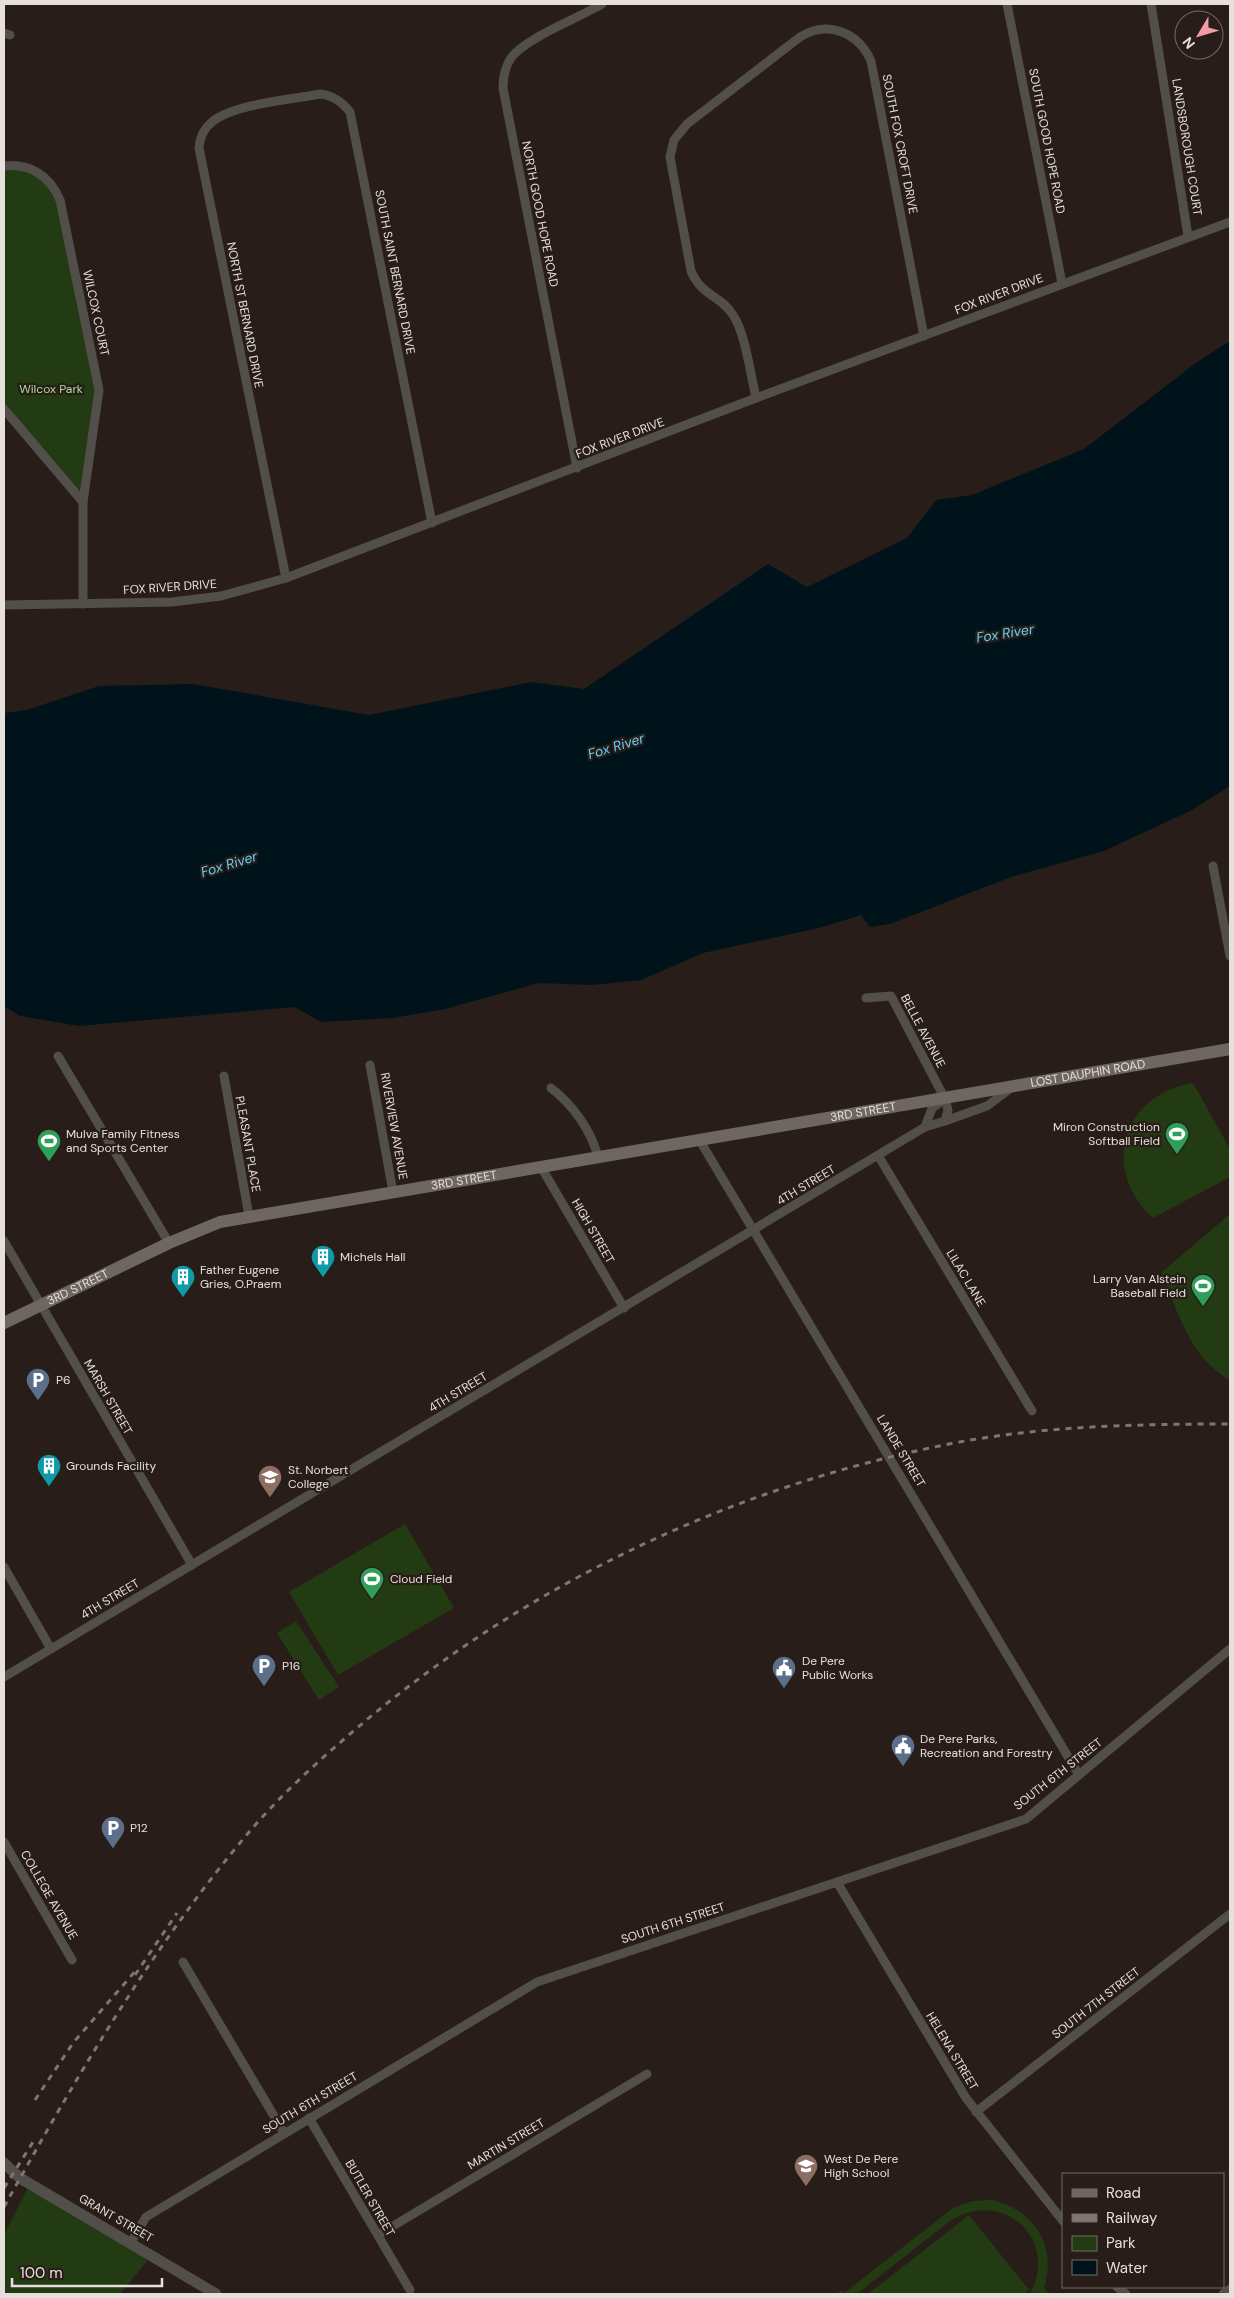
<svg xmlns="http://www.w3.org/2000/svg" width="1234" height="2298" font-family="'DM Sans',sans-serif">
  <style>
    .green { fill: #223b12 }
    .water { fill: #00131b }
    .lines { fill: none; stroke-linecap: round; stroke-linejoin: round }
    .minor { stroke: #524e49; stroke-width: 9 }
    .tertiary { stroke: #524e49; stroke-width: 11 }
    .secondary { stroke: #6e6760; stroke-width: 12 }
    .rail { stroke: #7f7571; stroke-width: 3; stroke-dasharray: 6 6; stroke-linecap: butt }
    .labels { text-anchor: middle; stroke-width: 4.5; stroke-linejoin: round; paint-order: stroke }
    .street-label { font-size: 12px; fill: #e7dfdb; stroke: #281d18 }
    .park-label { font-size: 12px; fill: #acdf92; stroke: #281d18 }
    .poi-label { font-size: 12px; fill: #e7dfdb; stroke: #281d18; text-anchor: start }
    .water-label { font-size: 14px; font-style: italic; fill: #62cef8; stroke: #281d18 }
  </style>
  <rect width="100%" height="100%" fill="#281d18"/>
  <g class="green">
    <polygon points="4,166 31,169 57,192 99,390 83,502 4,409"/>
    <path d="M1193 1083 1230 1149V1177L1153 1218C1100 1170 1122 1094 1193 1083Z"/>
    <path d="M1230 1214V1380C1189 1357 1179 1313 1161 1273Z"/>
    <polygon points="405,1524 454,1608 338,1675 289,1592"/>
    <polygon points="296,1621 339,1687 319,1700 277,1633"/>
    <polygon points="30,2183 152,2255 120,2294 4,2294 4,2235"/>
    <path d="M992 2200C1033 2209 1058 2246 1044 2287L1049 2294H1030C1060 2239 1002 2187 950 2221L857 2294H837L841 2290 844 2293 953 2208 972 2201Z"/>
    <polygon points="969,2215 1029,2290 1023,2294 868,2294"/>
  </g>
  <polygon class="water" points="1230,341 1230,786 1190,811 1104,851 1011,877 890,924 870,927 861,915 819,928 703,953 641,980 592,985 539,983 445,1009 393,1018 321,1022 295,1007 79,1026 20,1016 4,1006 4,713 27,710 99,686 193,684 369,715 531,682 584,689 768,564 807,587 907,538 936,500 972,495 1084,449 1197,362"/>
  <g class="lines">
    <g class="minor">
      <polyline points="1007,4 1062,283"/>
      <polyline points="1151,4 1188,236"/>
      <polyline points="4,33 10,35"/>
      <path d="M4 166C30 163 50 176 60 200L99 390 83 502 4 409"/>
      <path d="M756 398C751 376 745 332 733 315 721 295 702 297 691 271L670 157 674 140 687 124 800 37C828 20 858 32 871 61L924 336"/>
      <path d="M577 468 503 88C503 77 505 67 511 58 525 38 579 18 602 4"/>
      <polyline points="83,502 83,604"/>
      <path d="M286 578 199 148C200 137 203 129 212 122 233 104 294 99 321 94 334 96 342 102 350 112L432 523"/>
      <polyline points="4,605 172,602 221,596 286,578 756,398 1230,222"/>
      <polyline points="1213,866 1230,956"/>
      <polyline points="58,1056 169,1243"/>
      <polyline points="370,1065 393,1192"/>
      <polyline points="224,1076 249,1216"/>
      <path d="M551 1088C573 1105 591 1130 598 1157"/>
      <polyline points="945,1121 987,1106 1011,1088"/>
      <polyline points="925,1127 932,1108 945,1099"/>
      <polyline points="700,1141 1079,1775"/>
      <polyline points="879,1157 1032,1411"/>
      <polyline points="541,1167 624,1308"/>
      <polyline points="4,1241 192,1565"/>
      <polyline points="4,1567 51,1649"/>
      <polyline points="4,1677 925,1127 945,1121 948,1110 945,1099 891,996 866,998"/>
      <polyline points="4,1842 72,1960"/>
      <polyline points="837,1882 966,2098 1063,2221"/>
      <polyline points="183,1962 284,2133"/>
      <polyline points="976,2112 1230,1914"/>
      <polyline points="309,2118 410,2290"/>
      <polyline points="378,2235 647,2074"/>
      <polyline points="131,2242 146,2217 537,1982 1026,1819 1230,1649"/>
      <polyline points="1117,2287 1126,2294"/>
      <polyline points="1223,2294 1230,2289"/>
    </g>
    <polyline class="tertiary" points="4,2163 20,2178 216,2294"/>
    <path class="secondary" id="s1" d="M4 1323 169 1243 220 1222 1230 1049"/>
    <g class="rail">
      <polyline points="135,1975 177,1913"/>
      <polyline points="35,2100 73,2043 138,1968"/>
      <polyline points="4,2188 33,2142"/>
      <path d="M4 2207C75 2079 155 1942 250 1831 280 1796 315 1764 350 1734 519 1588 726 1489 944 1445 1037 1426 1135 1424 1230 1424"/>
    </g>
  </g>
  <defs>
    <symbol id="stadium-pin" viewBox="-11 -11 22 30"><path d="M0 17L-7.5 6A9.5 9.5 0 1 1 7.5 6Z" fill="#2e9e5b" stroke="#281d18"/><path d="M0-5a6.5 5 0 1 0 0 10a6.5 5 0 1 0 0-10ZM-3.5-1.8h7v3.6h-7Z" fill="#fff"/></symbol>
    <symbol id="building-pin" viewBox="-11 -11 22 30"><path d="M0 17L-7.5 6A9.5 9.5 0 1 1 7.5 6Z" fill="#0f9aa8" stroke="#281d18"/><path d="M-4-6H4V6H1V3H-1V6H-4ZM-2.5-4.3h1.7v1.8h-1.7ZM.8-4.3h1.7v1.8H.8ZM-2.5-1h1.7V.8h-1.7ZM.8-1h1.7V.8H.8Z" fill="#fff"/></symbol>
    <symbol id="parking-pin" viewBox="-11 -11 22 30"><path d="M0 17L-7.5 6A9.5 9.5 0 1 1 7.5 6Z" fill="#5c6f8a" stroke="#281d18"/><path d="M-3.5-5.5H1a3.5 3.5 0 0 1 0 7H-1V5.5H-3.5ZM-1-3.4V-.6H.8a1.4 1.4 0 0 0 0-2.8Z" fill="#fff"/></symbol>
    <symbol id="university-pin" viewBox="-11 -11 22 30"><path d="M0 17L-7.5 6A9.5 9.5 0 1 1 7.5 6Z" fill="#8d6e63" stroke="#281d18"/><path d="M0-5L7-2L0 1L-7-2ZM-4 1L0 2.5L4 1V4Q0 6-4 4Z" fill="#fff"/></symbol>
    <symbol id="civic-pin" viewBox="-11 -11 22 30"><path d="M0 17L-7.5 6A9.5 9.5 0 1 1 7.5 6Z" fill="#5c6f8a" stroke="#281d18"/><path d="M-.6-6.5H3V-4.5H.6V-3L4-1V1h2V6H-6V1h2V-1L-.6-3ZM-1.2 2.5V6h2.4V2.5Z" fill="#fff"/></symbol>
    <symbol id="school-pin" viewBox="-11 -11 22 30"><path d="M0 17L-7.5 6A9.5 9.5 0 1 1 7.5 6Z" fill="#8d6e63" stroke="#281d18"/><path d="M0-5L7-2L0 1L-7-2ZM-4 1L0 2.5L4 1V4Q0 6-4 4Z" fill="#fff"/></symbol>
  </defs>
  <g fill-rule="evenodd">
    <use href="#stadium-pin" x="1163" y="1120" width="28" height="38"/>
    <use href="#stadium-pin" x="35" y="1127" width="28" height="38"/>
    <use href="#building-pin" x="309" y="1243" width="28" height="38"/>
    <use href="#building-pin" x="169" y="1263" width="28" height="38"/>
    <use href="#stadium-pin" x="1189" y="1272" width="28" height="38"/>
    <use href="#parking-pin" x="24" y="1366" width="28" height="38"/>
    <use href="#building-pin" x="35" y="1452" width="28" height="38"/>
    <use href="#university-pin" x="256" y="1463" width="28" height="38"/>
    <use href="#stadium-pin" x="358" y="1565" width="28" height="38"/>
    <use href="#parking-pin" x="250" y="1652" width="28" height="38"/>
    <use href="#civic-pin" x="770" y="1654" width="28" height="38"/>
    <use href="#civic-pin" x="889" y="1732" width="28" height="38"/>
    <use href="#parking-pin" x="99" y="1814" width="28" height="38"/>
    <use href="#school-pin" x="792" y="2152" width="28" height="38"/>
  </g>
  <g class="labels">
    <g class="street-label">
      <text transform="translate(1047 141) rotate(79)" y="4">SOUTH GOOD HOPE ROAD</text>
      <text transform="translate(900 144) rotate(79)" y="4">SOUTH FOX CROFT DRIVE</text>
      <text transform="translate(1187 147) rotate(81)" y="4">LANDSBOROUGH COURT</text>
      <text transform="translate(540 214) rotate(79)" y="4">NORTH GOOD HOPE ROAD</text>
      <text transform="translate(395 272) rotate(79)" y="4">SOUTH SAINT BERNARD DRIVE</text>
      <text transform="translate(999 294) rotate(-21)" y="4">FOX RIVER DRIVE</text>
      <text transform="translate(96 313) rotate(78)" y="4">WILCOX COURT</text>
      <text transform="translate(245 315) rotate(79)" y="4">NORTH ST BERNARD DRIVE</text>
      <text transform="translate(620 438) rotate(-21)" y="4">FOX RIVER DRIVE</text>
      <text transform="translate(170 587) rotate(-4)" y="4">FOX RIVER DRIVE</text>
      <text transform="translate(923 1031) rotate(62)" y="4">BELLE AVENUE</text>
      <text dy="4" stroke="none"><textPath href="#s1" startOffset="1119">LOST DAUPHIN ROAD</textPath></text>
      <text dy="4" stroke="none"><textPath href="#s1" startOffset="891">3RD STREET</textPath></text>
      <text transform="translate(394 1126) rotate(80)" y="4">RIVERVIEW AVENUE</text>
      <text transform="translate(248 1144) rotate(80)" y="4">PLEASANT PLACE</text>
      <text dy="4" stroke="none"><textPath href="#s1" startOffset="486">3RD STREET</textPath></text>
      <text transform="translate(806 1185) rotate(-31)" y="4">4TH STREET</text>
      <text transform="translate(593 1231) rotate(60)" y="4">HIGH STREET</text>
      <text transform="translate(966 1278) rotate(59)" y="4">LILAC LANE</text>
      <text dy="4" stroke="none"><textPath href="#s1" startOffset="82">3RD STREET</textPath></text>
      <text transform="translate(458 1392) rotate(-31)" y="4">4TH STREET</text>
      <text transform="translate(108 1397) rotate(60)" y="4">MARSH STREET</text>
      <text transform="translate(901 1451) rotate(59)" y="4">LANDE STREET</text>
      <text transform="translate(110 1599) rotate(-31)" y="4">4TH STREET</text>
      <text transform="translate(1058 1774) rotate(-38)" y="4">SOUTH 6TH STREET</text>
      <text transform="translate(49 1895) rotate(60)" y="4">COLLEGE AVENUE</text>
      <text transform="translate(673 1923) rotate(-18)" y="4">SOUTH 6TH STREET</text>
      <text transform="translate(1096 2003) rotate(-38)" y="4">SOUTH 7TH STREET</text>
      <text transform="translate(952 2051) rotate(59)" y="4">HELENA STREET</text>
      <text transform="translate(310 2103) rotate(-31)" y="4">SOUTH 6TH STREET</text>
      <text transform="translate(506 2144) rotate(-31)" y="4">MARTIN STREET</text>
      <text transform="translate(370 2198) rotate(60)" y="4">BUTLER STREET</text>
      <text transform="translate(116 2218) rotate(30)" y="4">GRANT STREET</text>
    </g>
    <g class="park-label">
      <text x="51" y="393">Wilcox Park</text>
    </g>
    <g class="poi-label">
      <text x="1160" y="1131" text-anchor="end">Miron Construction<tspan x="1160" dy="14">Softball Field</tspan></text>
      <text x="66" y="1138">Mulva Family Fitness<tspan x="66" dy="14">and Sports Center</tspan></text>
      <text x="340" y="1261">Michels Hall</text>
      <text x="200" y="1274">Father Eugene<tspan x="200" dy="14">Gries, O.Praem</tspan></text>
      <text x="1186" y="1283" text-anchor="end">Larry Van Alstein<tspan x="1186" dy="14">Baseball Field</tspan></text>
      <text x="56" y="1384">P6</text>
      <text x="66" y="1470">Grounds Facility</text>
      <text x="288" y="1474">St. Norbert<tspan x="288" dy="14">College</tspan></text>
      <text x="390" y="1583">Cloud Field</text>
      <text x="802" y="1665">De Pere<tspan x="802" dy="14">Public Works</tspan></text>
      <text x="282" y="1670">P16</text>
      <text x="920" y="1743">De Pere Parks,<tspan x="920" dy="14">Recreation and Forestry</tspan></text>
      <text x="130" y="1832">P12</text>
      <text x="824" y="2163">West De Pere<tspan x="824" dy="14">High School</tspan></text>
    </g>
    <g class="water-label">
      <text transform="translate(1005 633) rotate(-9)" y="5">Fox River</text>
      <text transform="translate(616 746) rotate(-17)" y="5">Fox River</text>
      <text transform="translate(229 864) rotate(-17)" y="5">Fox River</text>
    </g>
  </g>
  <rect width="1234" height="2298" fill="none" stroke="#e7dfdb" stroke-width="10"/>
  <rect x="1062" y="2173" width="162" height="115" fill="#281d18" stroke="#746b66"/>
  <rect x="1072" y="2189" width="25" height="8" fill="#6e6760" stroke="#746b66"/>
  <text x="1106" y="2198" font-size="15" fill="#e7dfdb">Road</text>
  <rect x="1072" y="2214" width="25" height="8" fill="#7f7571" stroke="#746b66"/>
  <text x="1106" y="2223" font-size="15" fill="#e7dfdb">Railway</text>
  <rect x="1072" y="2236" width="25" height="15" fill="#223b12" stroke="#746b66"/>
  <text x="1106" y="2248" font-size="15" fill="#e7dfdb">Park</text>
  <rect x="1072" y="2260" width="25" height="15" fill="#00131b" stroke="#746b66"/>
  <text x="1106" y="2273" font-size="15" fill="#e7dfdb">Water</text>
  <g transform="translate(1199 35) rotate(232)"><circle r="24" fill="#281d18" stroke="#746b66"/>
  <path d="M0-4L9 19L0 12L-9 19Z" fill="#f49aa3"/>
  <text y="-8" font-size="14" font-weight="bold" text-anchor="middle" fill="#e7dfdb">N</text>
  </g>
  <path d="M12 2278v8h150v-8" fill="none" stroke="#e7dfdb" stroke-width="2.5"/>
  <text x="20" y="2278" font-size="15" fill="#e7dfdb" stroke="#281d18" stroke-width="4" paint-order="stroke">100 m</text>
</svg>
